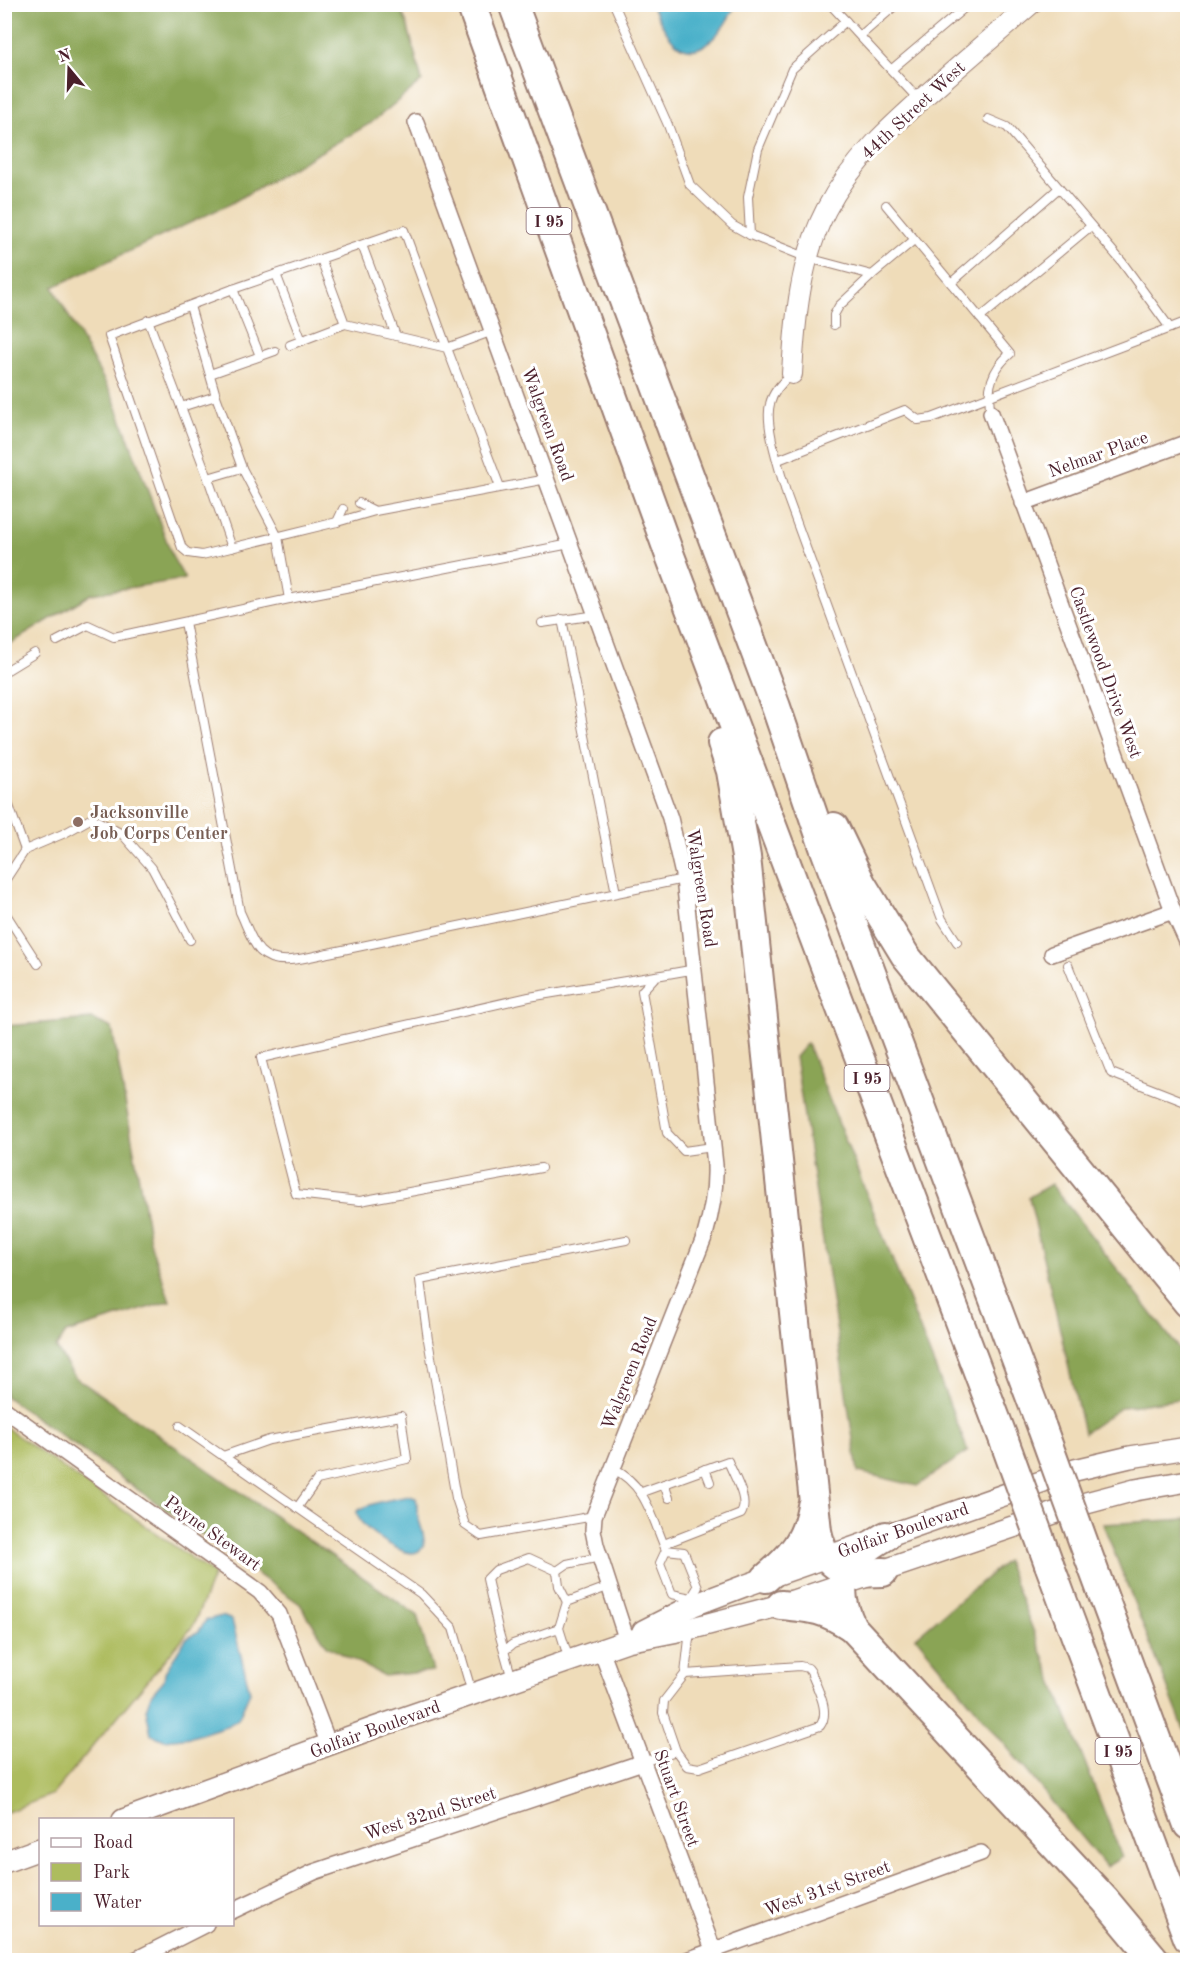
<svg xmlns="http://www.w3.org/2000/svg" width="1192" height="1965" font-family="'Old Standard TT',serif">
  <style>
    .green { fill: #adbc5e; stroke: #7c6e44; stroke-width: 1.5 }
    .forest { fill: #8aa455; stroke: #6a6240; stroke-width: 1.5 }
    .water { fill: #4ab0c9; stroke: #4a687a; stroke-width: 1.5 }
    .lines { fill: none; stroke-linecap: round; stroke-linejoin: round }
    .service-casing { stroke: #9c7e72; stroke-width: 10 }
    .minor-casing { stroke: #9c7e72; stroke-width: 18 }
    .tertiary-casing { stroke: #9c7e72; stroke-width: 22 }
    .secondary-casing { stroke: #9c7e72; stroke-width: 24 }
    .motorway-casing { stroke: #9c7e72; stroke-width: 32 }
    .service { stroke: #fff; stroke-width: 8 }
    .minor { stroke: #fff; stroke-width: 15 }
    .tertiary { stroke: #fff; stroke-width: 20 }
    .secondary { stroke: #fff; stroke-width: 21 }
    .motorway { stroke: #fff; stroke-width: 28 }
    .motorway-bridge-casing { stroke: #9c7e72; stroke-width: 32; stroke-linecap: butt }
    .motorway-bridge { stroke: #fff; stroke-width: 28 }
    .education-dot { fill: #8d6e63; stroke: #fff; stroke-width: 2 }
    .labels { text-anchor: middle; stroke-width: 6; stroke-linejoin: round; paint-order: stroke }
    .shield { fill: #fff; stroke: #80626b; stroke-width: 1.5 }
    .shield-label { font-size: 16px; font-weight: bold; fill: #4a1f2b }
    .street-label { font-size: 18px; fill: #4a1f2b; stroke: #fff }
    .education-label { font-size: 18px; font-weight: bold; fill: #785e54; stroke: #fff; text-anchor: start }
  </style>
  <rect width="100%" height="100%" fill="#fff"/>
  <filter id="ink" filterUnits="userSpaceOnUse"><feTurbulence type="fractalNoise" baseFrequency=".0167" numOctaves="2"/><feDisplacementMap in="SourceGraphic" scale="12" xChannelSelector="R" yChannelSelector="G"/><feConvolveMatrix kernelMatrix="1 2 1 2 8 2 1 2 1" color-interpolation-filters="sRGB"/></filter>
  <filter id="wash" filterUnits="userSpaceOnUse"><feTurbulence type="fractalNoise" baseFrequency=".008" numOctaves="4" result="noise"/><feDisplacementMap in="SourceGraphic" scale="24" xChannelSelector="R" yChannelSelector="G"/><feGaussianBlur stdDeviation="1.35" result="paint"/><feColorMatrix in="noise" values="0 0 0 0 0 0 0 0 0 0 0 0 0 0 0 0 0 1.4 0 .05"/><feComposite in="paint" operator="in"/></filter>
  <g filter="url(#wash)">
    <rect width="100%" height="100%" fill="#efdcb9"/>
    <polygon class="green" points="5,1427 214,1574 193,1626 53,1794 5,1813"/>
    <g class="forest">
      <polygon points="5,4 398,5 407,23 422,81 371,123 230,204 53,287 113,397 173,558 185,579 91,594 5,647"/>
      <polygon points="92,1019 112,1028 151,1246 170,1301 66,1333 56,1348 75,1377 417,1615 433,1671 384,1676 327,1646 300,1604 5,1396 5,1026"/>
      <polygon points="807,1043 968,1451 917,1486 858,1472 795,1057"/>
      <polygon points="1051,1184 1187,1359 1187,1398 1122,1407 1084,1433 1029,1197"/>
      <polygon points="1187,1519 1188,1519 1187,1737 1103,1524"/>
      <polygon points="1006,1561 1122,1857 1106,1867 916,1637"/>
    </g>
    <g class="water">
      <path d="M732 4 734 8C726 25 704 59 681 47 667 39 659 18 651 5Z"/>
      <path d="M409 1496 416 1498C417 1501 417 1504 417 1508 416 1519 426 1532 424 1546 421 1550 417 1553 412 1553 398 1553 356 1526 357 1511 372 1502 392 1499 409 1496Z"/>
      <polygon points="222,1616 232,1620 250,1692 238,1719 229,1725 192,1737 164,1740 151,1734 146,1709 151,1695 164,1680 165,1672 186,1639 199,1631 206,1620"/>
    </g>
  </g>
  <g filter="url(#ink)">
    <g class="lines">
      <defs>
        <g id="service">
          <polyline points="614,4 668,125 690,185 732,225 750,235 808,258 872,275"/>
          <polyline points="830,4 919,100"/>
          <polyline points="860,36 897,4"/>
          <polyline points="892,69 969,4"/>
          <polyline points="988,119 1007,127 1122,262 1170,328 1188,321"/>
          <path d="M886 205 1010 354C992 369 986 390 991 413"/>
          <polyline points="750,235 748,197 758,149 792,69 846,21"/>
          <polyline points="362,245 396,336"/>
          <polyline points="321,259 345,324"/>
          <polyline points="276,274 302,341"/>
          <polyline points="951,283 1059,188"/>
          <polyline points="233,289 260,356"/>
          <polyline points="190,306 216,396 242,468 278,537 289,599"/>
          <polyline points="980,318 1091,226"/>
          <polyline points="148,320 208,478 232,548"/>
          <polyline points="834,325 834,315 839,306 872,275 914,240"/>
          <polyline points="493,331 447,348 404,230 233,289 109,336 182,548 188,553 202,555 337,522 375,511 547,479"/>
          <polyline points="290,345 345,324 447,348 500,487"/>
          <polyline points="210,374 275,351"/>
          <path d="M792 374C782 382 773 391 770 404 764 425 781 473 787 496L936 903 942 919 957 942"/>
          <polyline points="181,407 216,396"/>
          <polyline points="778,460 905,410 918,420 932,418 1170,328"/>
          <polyline points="208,478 242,468"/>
          <polyline points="359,503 375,511"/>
          <polyline points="337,522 343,509"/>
          <polyline points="562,619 616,893"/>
          <path d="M185 622 240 912C246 924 251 941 260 951 277 969 311 956 333 952L684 879"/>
          <polyline points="542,623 597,615"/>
          <polyline points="57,641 88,625 114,637 289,599 570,544"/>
          <polyline points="4,672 35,653"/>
          <polyline points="4,792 25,850 65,833 92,818 122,834 152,868 190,940"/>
          <polyline points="4,882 25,850"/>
          <polyline points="4,911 38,964"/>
          <polyline points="1068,965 1111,1073 1188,1103"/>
          <polyline points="696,969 656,976 642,991 667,1133 684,1151 713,1147"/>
          <polyline points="541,1168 360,1201 296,1194 261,1058 529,997 656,976"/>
          <polyline points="180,1426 421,1594 453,1628 472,1693"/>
          <polyline points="223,1456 269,1440 401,1416 407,1459 317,1480 297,1508"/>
          <path d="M612 1469C645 1482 653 1520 666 1550L660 1563 672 1594 691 1598"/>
          <polyline points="705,1469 710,1482"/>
          <polyline points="664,1484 669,1498"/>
          <path d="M642 1492 728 1461C733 1475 750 1500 741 1514L664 1544"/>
          <polyline points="594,1516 481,1536 465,1525 456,1498 428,1340 420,1280 626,1240"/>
          <polyline points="666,1550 684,1552 698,1587 691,1598"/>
          <polyline points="557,1571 559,1586 567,1602"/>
          <polyline points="505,1650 513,1644 559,1628"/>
          <polyline points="569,1660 559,1628 567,1602 610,1586"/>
          <polyline points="512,1679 499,1633 487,1579 496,1570 529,1558 557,1571 567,1564 600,1557"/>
          <path d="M676 1751 687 1766 699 1768 820 1726C831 1711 817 1689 811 1672L808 1668 800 1666 685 1674"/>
          <polyline points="643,1762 676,1751 663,1713 664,1701 685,1674 690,1630"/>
        </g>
        <g id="minor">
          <path d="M416 122 670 818 684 879 715 1165C716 1190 712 1211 705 1235L594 1516 593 1530 596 1545 627 1641"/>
          <polyline points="991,413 1173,911 1188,944"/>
          <polyline points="1023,503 1188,442"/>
          <polyline points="1052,954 1173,911"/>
          <polyline points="4,1409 260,1592 279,1614 329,1745"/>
          <polyline points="601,1650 717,1960"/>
          <polyline points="232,1911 314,1872 643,1762"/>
          <polyline points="135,1960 206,1924"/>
          <polyline points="687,1960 981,1853"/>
        </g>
        <path id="tertiary" d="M792 374C795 319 800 260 826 210 853 158 898 120 941 82 971 56 1001 30 1031 4"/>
        <g id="secondary">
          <polyline points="643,1631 694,1605 744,1586 1075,1470 1130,1457 1188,1448"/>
          <polyline points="123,1820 374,1728 627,1641 693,1628 781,1605 1075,1506 1135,1490 1188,1481"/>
          <polyline points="4,1862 40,1849"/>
        </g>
        <g id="motorway">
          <polyline points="471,4 669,553 1005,1443"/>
          <polyline points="513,4 776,707 824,847 1042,1428"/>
          <path d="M722 743 731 771 746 857 817 1531C825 1571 846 1574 883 1572"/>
          <polyline points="834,827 861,883 905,955 1188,1303"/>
          <path d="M886 1536C846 1559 830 1582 852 1627L1105 1900 1155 1960"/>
          <polyline points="1087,1552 1188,1825"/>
          <polyline points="1049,1564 1188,1938"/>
          <path d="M766 1578C792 1556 806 1540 812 1506"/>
          <path d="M781 1605C814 1608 824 1609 852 1627"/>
        </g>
      </defs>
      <use href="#service" class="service-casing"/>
      <use href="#minor" class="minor-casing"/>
      <use href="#tertiary" class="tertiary-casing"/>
      <use href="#secondary" class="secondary-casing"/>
      <use href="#motorway" class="motorway-casing"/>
      <use href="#service" class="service"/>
      <use href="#minor" class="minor"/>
      <use href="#tertiary" class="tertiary"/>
      <use href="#secondary" class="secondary"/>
      <use href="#motorway" class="motorway"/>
      <defs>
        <g id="motorway-bridge">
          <polyline points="1042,1428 1087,1552"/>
          <polyline points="1005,1443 1049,1564"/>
        </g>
      </defs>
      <use href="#motorway-bridge" class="motorway-bridge-casing"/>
      <use href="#motorway-bridge" class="motorway-bridge"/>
    </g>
  </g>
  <circle class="education-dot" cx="78" cy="822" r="6"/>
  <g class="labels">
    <g class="shield">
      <rect x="526.5" y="208" width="45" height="26" rx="4.5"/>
      <rect x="844.5" y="1065" width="45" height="26" rx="4.5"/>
      <rect x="1095.5" y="1738" width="45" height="26" rx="4.5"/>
    </g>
    <g class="shield-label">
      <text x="549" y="227">I 95</text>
      <text x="867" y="1084">I 95</text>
      <text x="1118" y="1757">I 95</text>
    </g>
    <g class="street-label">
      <text transform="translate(913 110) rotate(-43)" y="6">44th Street West</text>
      <text transform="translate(548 424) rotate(70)" y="6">Walgreen Road</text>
      <text transform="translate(1098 454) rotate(-20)" y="6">Nelmar Place</text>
      <text transform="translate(1106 672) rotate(70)" y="6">Castlewood Drive West</text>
      <text transform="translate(702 888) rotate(81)" y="6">Walgreen Road</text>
      <text transform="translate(629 1373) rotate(-68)" y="6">Walgreen Road</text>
      <text transform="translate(903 1530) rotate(-19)" y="6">Golfair Boulevard</text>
      <text transform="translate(213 1533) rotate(36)" y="6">Payne Stewart</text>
      <text transform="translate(375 1729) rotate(-20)" y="6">Golfair Boulevard</text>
      <text transform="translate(677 1798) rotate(70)" y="6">Stuart Street</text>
      <text transform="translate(430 1813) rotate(-18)" y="6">West 32nd Street</text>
      <text transform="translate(827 1888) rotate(-20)" y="6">West 31st Street</text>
    </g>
    <g class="education-label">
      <text x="90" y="818">Jacksonville<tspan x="90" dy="21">Job Corps Center</tspan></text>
    </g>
  </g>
  <rect width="1192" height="1965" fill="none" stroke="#fff" stroke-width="24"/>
  <rect x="39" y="1818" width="195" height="108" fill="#ffffff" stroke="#b7a5aa" stroke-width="1.5"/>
  <rect x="51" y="1838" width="30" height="9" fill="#ffffff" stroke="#b7a5aa" stroke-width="1.5"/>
  <text x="93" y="1848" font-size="18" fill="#4a1f2b">Road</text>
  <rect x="51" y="1863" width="30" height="18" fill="#adbc5e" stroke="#b7a5aa" stroke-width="1.5"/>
  <text x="93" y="1878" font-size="18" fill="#4a1f2b">Park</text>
  <rect x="51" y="1893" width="30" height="18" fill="#4ab0c9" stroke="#b7a5aa" stroke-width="1.5"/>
  <text x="93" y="1908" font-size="18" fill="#4a1f2b">Water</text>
  <g transform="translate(69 69) rotate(341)" stroke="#ffffff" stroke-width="4.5" paint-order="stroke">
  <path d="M0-4.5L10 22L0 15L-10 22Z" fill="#4a1f2b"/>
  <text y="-9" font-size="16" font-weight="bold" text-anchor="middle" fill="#4a1f2b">N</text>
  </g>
</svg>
